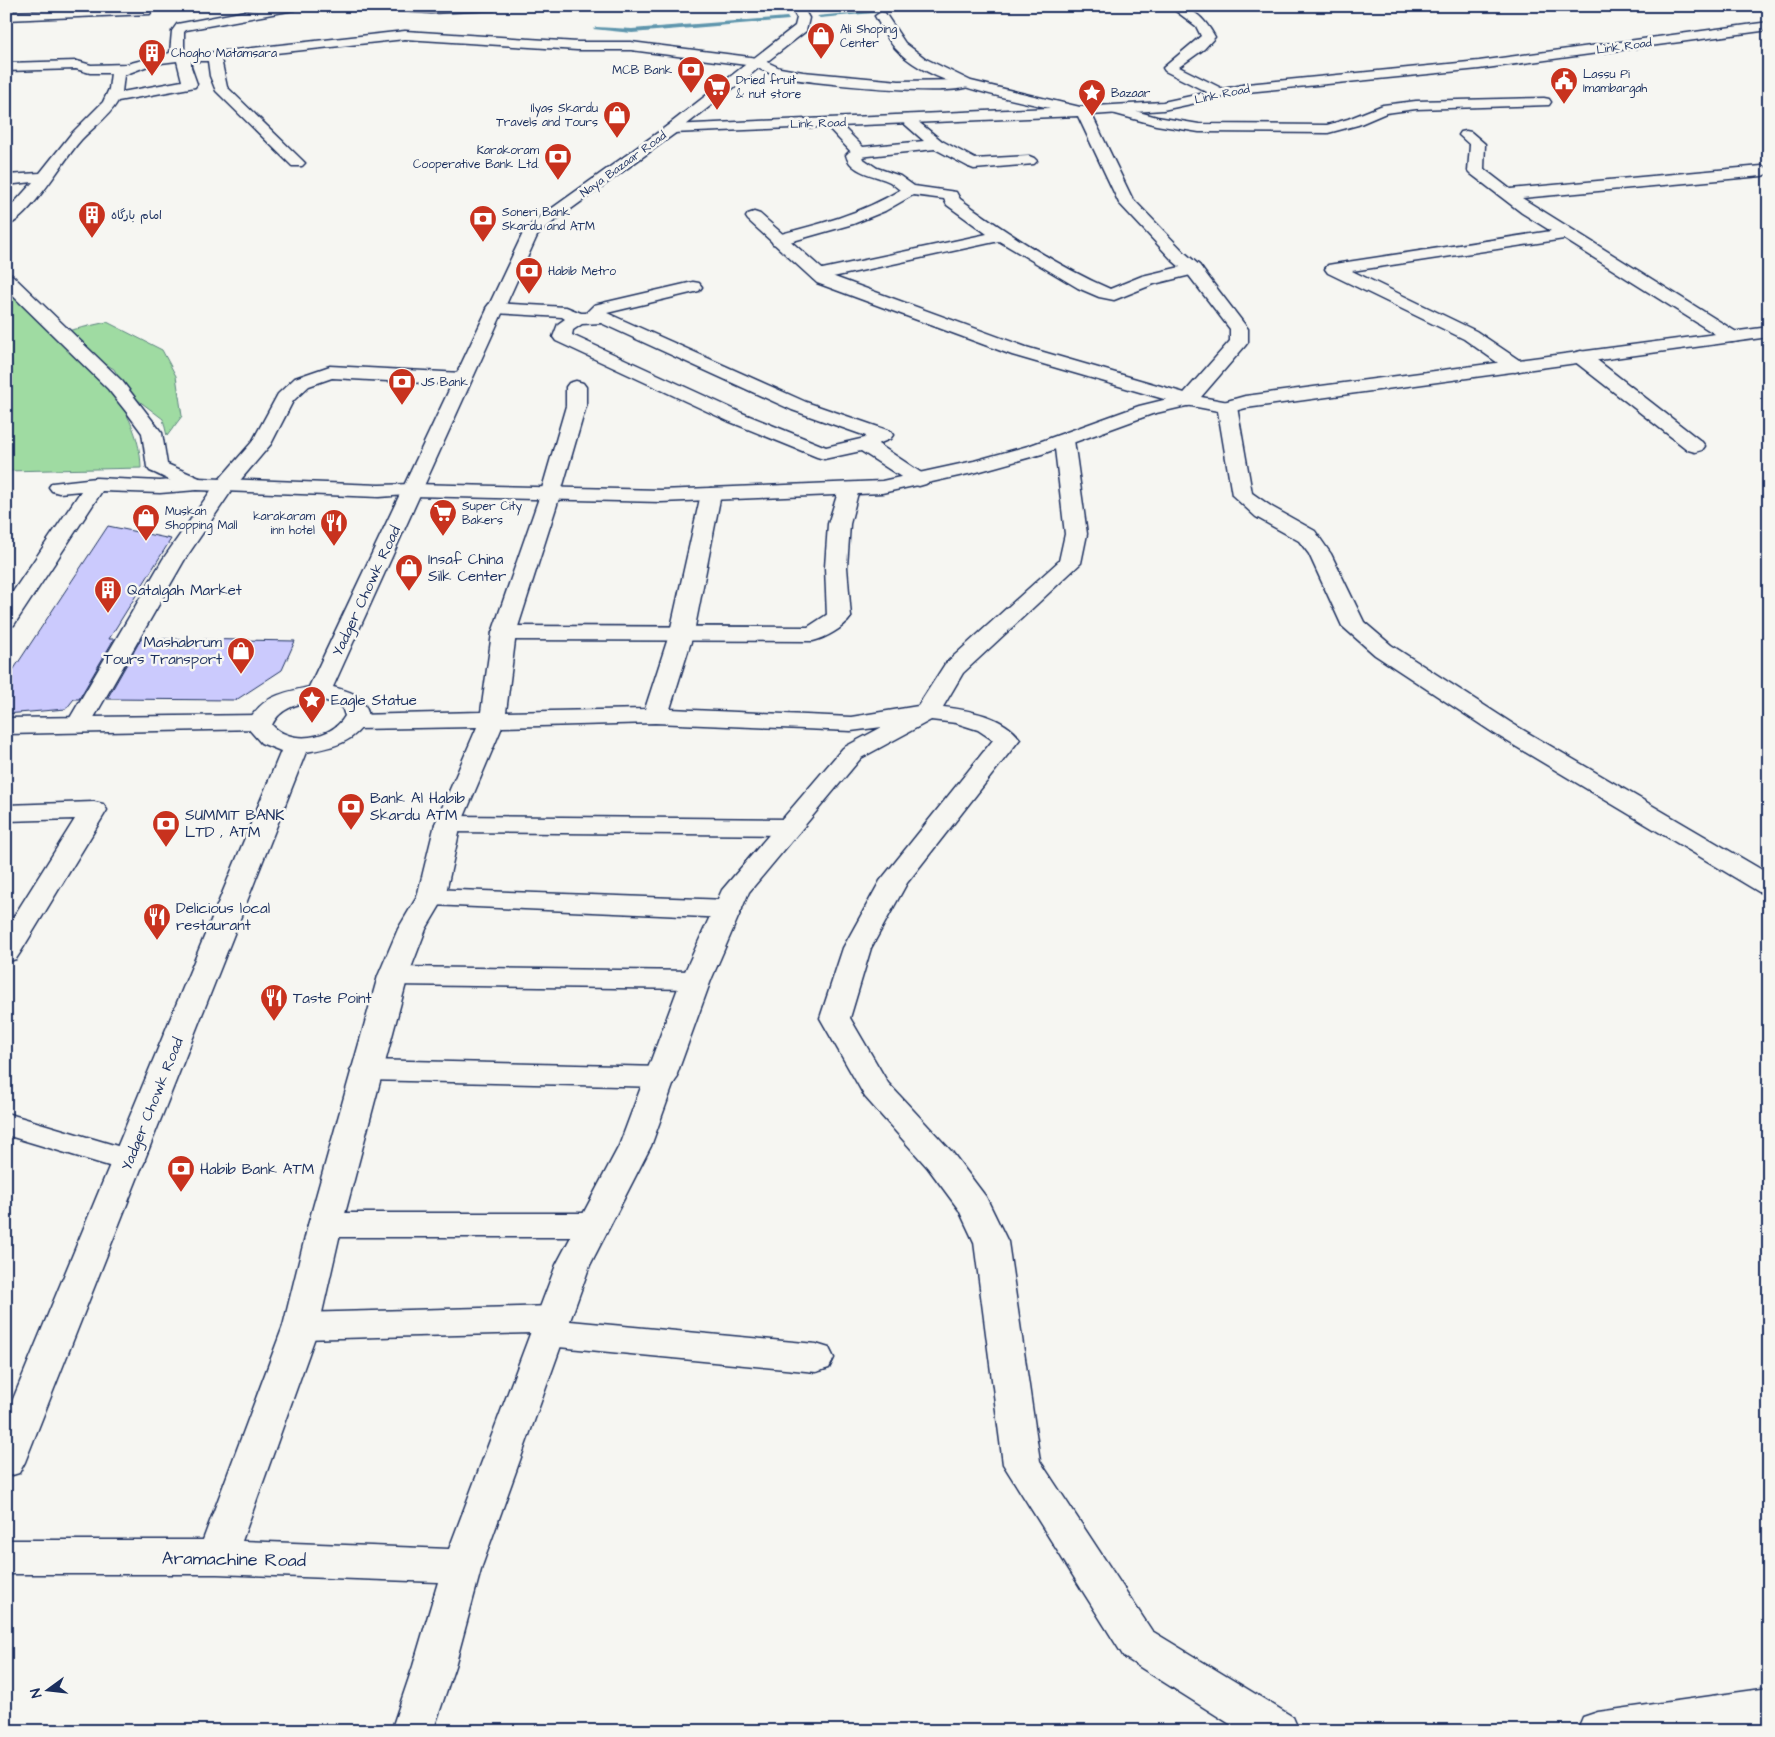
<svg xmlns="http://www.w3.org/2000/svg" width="1775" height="1737" font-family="'Architects Daughter','Playpen Sans Arabic',sans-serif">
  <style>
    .green { fill: #9fdba2; stroke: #5d8580 }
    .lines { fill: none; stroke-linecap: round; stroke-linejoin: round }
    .stream { fill: #5e96ad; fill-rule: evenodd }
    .building { fill: #cbcafd; stroke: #1b2f5e }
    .pedestrian-casing { stroke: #1b2f5e; stroke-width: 3 }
    .minor-casing { stroke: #1b2f5e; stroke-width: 3 }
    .tertiary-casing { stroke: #1b2f5e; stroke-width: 3 }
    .secondary-casing { stroke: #1b2f5e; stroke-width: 3 }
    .trunk-casing { stroke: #1b2f5e; stroke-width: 3 }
    .pedestrian { fill: #f6f6f2; fill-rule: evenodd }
    .minor { fill: #f6f6f2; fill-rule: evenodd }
    .tertiary { fill: #f6f6f2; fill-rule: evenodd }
    .secondary { fill: #f6f6f2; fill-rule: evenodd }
    .trunk { fill: #f6f6f2; fill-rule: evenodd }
    .labels { text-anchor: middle; stroke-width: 5; stroke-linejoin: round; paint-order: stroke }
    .far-poi-label { font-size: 12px; fill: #1b2f5e; stroke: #f6f6f2; text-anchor: start }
    .far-street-label { font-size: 12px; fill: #1b2f5e; stroke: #f6f6f2 }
    .poi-label { font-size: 15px; fill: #1b2f5e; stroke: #f6f6f2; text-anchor: start }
    .street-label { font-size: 15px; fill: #1b2f5e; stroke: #f6f6f2 }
    .near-street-label { font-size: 18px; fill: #1b2f5e; stroke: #f6f6f2 }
  </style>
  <rect width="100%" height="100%" fill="#f6f6f2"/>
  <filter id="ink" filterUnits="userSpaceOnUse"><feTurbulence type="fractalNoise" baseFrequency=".02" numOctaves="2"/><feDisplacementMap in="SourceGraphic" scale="10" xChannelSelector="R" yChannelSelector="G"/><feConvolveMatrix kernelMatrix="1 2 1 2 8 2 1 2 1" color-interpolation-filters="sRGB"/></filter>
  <g filter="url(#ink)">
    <g class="green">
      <path d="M6 285C57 333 140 393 141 468L6 471Z"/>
      <polygon points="107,322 162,350 176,376 182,416 167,436 163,419 126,391 114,369 97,359 67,331"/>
    </g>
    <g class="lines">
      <g class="stream">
        <polygon points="920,6 947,6 820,18 817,16"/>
        <polygon points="787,17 789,20 632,33 593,29 596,27 632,29"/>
      </g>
    </g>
    <g class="building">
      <polygon points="108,526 171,539 109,639 114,639 79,699 74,699 66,709 6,714 6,681"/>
      <polygon points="141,639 189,639 295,641 282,670 236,700 107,699"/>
    </g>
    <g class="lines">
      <defs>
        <g id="pedestrian">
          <path d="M859 147 864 149 867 152 862 158 877 168 900 176 914 186 956 192 960 199C1007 233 1057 266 1110 289L1142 276 1193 264 1199 265 1202 269 1199 273 1154 284 1114 300 1099 297 1078 288 999 241 819 280 813 279 810 275 813 271 987 234 947 205 944 199 913 195 885 211 853 224 779 245 773 244 771 240 773 236C817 225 861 214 900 190 896 187 893 184 890 182 876 175 850 173 846 155L849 152Z"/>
          <polygon points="1029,156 1034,158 1037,161 1034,164 974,169 969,167 966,164 969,161 974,159"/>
          <path d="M6 274 12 275 122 381 162 433 167 464 204 480 207 484 204 488C189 492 165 477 150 471L147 467 142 433 128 414 108 389 6 289Z"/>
          <polygon points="330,366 462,373 469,375 471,379 469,383 462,385 332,378 309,386 293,401 271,444 232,490 185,559 88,728 79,730 70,728 67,723 163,559 217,482 252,442 278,394 295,378"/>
          <path d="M839 610 847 612 851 617C843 628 826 638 813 641L504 640 496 638 492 633 496 628 504 626 808 627 831 612Z"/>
          <polygon points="448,816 789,819 798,821 802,827 798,833 789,835 448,832 439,830 435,824 439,818"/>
          <polygon points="431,889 728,900 738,903 742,909 738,915 728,918 431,905 421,903 417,897 421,891"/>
          <polygon points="393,967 696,971 706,973 711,980 706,987 696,989 393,985 383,983 378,976 383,969"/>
          <polygon points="366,1060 662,1067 673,1070 678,1077 673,1084 662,1087 366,1080 355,1077 350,1070 355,1063"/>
          <polygon points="325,1213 593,1213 605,1216 610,1225 605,1234 593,1237 325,1237 313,1234 308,1225 313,1216"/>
          <polygon points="553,1306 565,1310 570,1321 816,1344 829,1348 834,1358 829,1368 816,1372 548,1346 535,1342 531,1333 301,1339 288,1336 283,1326 288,1316 301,1313"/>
        </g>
        <g id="minor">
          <path d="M273 6H300L294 10 186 30 184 32V52L198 54 405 31 577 42H631L758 58 780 68 803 72 899 81 966 80 973 84C961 99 807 83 783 77 773 75 763 71 754 66L631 50H577L405 39 221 59 227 87 302 160 305 163 302 166H292L216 91 210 76 208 61H191V67L197 84 195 87 118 101C109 117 93 127 81 140 64 159 29 220 6 226V212L33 182 6 185V175L40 173 71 134 103 102 109 89 111 73H90L76 69 6 71V63L77 61 91 65 127 64 170 53 172 31 177 24ZM177 61 182 81 122 92 124 75 153 64Z"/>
          <polygon points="375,6 500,6 494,10 431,13 381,10"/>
          <path d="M1169 6C1192 6 1204 17 1215 37L1204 49 1179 67 1225 90 1227 93 1225 96H1215L1165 71 1163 68 1201 36 1196 26Z"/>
          <polygon points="146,7 152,11 150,14 6,20 6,12"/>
          <polygon points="1544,98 1549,99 1551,102 1549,105 1416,109 1386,113 1358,125 1328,133 1199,132 1156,125 1112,113 1110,110 1112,107 1117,106 1157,117 1199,124 1327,125 1348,119 1383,105 1416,101"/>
          <polygon points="906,115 911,116 942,141 979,161 982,164 979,167 969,167 935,149 859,157 854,155 823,122 825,119 835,119 863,147 924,141 899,119 901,116"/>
          <polygon points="1466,131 1471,132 1485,144 1484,169 1510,189 1762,166 1767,168 1767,174 1762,176 1522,198 1738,333 1741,337 1738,341 1732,342 1726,341 1564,239 1352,271 1476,331 1522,362 1524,366 1522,370 1515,372 1508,370 1464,339 1328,273 1325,269 1328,265 1334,264 1551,231 1522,213 1471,174 1468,171 1470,145 1459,135 1461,132"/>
          <polygon points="754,212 760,214 829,275 1026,347 1195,396 1198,400 1195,404 1188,406 1012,355 817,283 748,220 746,217 748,214"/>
          <path d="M693 282 699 283 702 287 699 291 607 313 806 402 890 431 893 435 890 439 878 444 926 476 929 480 926 484 919 486 912 484 861 451 824 459 817 457 728 421 556 341 553 337 558 324 565 319 562 317 495 313 489 312 486 308 489 304 495 303 566 307 581 313H586L594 305ZM601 323 792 410 866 436 865 438 826 447 742 413 572 335 573 330 582 324Z"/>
          <polygon points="1581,351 1588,353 1702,442 1705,446 1702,450 1695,452 1688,450 1574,361 1572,357 1574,353"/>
          <path d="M576 381 583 383 586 387V406L561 492 516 633 506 712 645 709 670 632 701 494 704 490 711 488 718 490 721 494 694 632 670 709 851 717 918 706 945 664 1059 561 1065 534 1054 440 1057 436 1064 434 1071 436 1074 440 1087 534 1081 563 963 673 943 707C968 710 1004 716 1020 739L907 883 871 948 850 1018 888 1083 952 1152 986 1197 1008 1242 1040 1461 1152 1631 1293 1717 1299 1731H1241L1124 1657 1003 1464 974 1242 959 1210 928 1168 865 1097 820 1018 843 948 880 881 993 740 978 730 956 723 931 720 861 758 749 892 711 980 651 1146 590 1265 482 1566 455 1666 433 1731H391L413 1666 438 1582 217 1574H6V1540H203L283 1326 308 1225 378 976 398 929 417 897 435 824 477 727 355 729 346 727 343 722 346 717 355 715 481 712 492 633 541 492 566 406V387L569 383ZM655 723 851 731 882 727 843 748 722 890 681 980 619 1146 556 1265 449 1549 242 1541 319 1326 342 1225 408 976 426 929 445 897 461 824 502 727Z"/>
          <polygon points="96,478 160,481 197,478 379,485 413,484 420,486 423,490 420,494 379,497 197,490 160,493 102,491 14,625 6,627 6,602 81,491 59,493 52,491 49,487 52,483"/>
          <polygon points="849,483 856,485 859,489 850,524 847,567 851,617 847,622 839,624 831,622 827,617 825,567 828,524 839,489 842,485"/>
          <polygon points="260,715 269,717 272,722 269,727 260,729 6,734 6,718"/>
          <polygon points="94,802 103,804 107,810 20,953 16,959 6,962 6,929 75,819 6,821 6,805"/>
          <polygon points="6,1113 141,1153 145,1161 141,1169 129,1172 6,1135"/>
          <polygon points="1769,1688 1769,1726 1735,1731 1577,1731 1583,1717 1598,1712"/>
        </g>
        <g id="tertiary">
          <polygon points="1769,327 1769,337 1246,408 1227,413 1220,411 1217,407 1220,403 1245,396"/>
          <polygon points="1188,394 1195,396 1198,400 1195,404 1152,414 1042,454 977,472 882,493 661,502 413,496 406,494 403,490 406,486 413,484 661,490 882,481 974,461 1028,446 1139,406"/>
        </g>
        <path id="secondary" d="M881 12 885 13 905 43 926 59 971 81 1080 107 1163 102 1247 84 1479 61 1769 22V30L1479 69 1247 92 1163 110 1092 115 1132 198 1185 253 1199 265 1248 329V342L1245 346 1201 397 1234 403 1237 407 1252 493 1272 507 1315 531 1331 554 1364 622 1391 645 1513 724 1769 874V894L1759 892 1495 734 1375 655 1342 626 1309 554 1299 541 1256 517 1232 495 1218 411 1181 404 1178 400 1230 341V329L1187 273 1173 261 1119 203 1078 116 672 133 667 132 665 129 667 126 672 125 1050 108C1004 97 928 85 895 48 887 39 881 26 875 16Z"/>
        <path id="trunk" d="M790 6H802L809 18 806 31 677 132 549 225 537 236 333 687C354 693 363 694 369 716 355 743 335 747 306 752L25 1462 19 1473 6 1477V1416L281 751 261 743 246 726C260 697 280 693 309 687L524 231 537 219 667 126 795 26 797 18ZM319 699 334 703 342 707 345 716C331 740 290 745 272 725 280 707 301 703 319 699Z"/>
      </defs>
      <use href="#pedestrian" class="pedestrian-casing"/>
      <use href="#minor" class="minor-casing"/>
      <use href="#tertiary" class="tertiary-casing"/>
      <use href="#secondary" class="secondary-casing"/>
      <use href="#trunk" class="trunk-casing"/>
      <use href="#pedestrian" class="pedestrian"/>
      <use href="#minor" class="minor"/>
      <use href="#tertiary" class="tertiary"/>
      <use href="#secondary" class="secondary"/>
      <use href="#trunk" class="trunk"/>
    </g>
  </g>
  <defs>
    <symbol id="shop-pin" viewBox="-11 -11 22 30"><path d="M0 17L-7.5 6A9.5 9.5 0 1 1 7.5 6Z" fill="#c8321e" stroke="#f6f6f2"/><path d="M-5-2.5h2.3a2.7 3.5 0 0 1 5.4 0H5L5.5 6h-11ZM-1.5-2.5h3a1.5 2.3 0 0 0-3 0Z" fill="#fff"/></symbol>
    <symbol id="building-pin" viewBox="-11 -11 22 30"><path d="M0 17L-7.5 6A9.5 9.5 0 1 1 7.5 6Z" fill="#c8321e" stroke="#f6f6f2"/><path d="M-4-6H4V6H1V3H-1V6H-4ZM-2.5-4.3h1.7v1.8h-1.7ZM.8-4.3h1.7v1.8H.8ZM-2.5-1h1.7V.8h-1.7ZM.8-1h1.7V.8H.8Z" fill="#fff"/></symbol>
    <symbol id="bank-pin" viewBox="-11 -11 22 30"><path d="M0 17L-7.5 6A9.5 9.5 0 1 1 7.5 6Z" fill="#c8321e" stroke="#f6f6f2"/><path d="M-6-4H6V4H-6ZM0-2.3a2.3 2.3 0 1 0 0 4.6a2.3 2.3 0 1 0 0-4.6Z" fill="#fff"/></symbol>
    <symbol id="civic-pin" viewBox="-11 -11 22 30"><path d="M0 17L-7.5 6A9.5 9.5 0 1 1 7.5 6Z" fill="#c8321e" stroke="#f6f6f2"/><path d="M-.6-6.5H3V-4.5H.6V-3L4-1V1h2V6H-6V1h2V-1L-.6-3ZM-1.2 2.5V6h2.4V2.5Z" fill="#fff"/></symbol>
    <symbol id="supermarket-pin" viewBox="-11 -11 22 30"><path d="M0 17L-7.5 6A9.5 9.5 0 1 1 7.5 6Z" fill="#c8321e" stroke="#f6f6f2"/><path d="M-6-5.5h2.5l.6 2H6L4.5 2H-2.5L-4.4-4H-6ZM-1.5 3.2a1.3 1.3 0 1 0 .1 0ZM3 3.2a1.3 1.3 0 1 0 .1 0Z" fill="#fff"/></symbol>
    <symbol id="sight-pin" viewBox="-11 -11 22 30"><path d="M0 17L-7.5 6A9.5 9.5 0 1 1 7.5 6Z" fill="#c8321e" stroke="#f6f6f2"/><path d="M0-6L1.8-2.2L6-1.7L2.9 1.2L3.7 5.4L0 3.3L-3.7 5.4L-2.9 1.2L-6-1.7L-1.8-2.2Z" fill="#fff"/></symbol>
    <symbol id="restaurant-pin" viewBox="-11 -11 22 30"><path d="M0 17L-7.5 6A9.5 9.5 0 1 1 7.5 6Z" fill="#c8321e" stroke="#f6f6f2"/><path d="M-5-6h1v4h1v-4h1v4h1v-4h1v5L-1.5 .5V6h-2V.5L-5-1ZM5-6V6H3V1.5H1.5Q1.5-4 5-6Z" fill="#fff"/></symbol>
  </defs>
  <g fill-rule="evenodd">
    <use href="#shop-pin" x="805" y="20" width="32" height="43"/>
    <use href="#building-pin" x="136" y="37" width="32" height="43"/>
    <use href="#bank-pin" x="675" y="54" width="32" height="43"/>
    <use href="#civic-pin" x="1548" y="65" width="32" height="43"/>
    <use href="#supermarket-pin" x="701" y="71" width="32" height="43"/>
    <use href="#sight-pin" x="1076" y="77" width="32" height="43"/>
    <use href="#shop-pin" x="601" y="99" width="32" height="43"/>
    <use href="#bank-pin" x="542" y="141" width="32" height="43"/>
    <use href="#building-pin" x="76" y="199" width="32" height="43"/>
    <use href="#bank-pin" x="467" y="203" width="32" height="43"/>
    <use href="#bank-pin" x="513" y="255" width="32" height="43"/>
    <use href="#bank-pin" x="386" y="366" width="32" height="43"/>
    <use href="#supermarket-pin" x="427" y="497" width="32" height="43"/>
    <use href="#shop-pin" x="130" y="502" width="32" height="43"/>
    <use href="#restaurant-pin" x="318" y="507" width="32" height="43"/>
    <use href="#shop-pin" x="393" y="552" width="32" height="43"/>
    <use href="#building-pin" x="92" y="574" width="32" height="43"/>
    <use href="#shop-pin" x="225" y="635" width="32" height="43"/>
    <use href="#sight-pin" x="296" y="684" width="32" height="43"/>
    <use href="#bank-pin" x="335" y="791" width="32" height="43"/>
    <use href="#bank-pin" x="150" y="808" width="32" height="43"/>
    <use href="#restaurant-pin" x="141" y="901" width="32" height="43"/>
    <use href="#restaurant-pin" x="258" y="982" width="32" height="43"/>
    <use href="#bank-pin" x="165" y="1153" width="32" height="43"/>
  </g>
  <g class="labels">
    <g class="far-poi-label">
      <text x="840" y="33">Ali Shoping<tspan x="840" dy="14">Center</tspan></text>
      <text x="171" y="57">Chogho Matamsara</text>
      <text x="672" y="74" text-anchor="end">MCB Bank</text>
      <text x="1583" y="78">Lassu Pi<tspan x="1583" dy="14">Imambargah</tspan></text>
      <text x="736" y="84">Dried fruit<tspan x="736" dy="14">&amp; nut store</tspan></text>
      <text x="1111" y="97">Bazaar</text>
      <text x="598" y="112" text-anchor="end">Ilyas Skardu<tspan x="598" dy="14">Travels and Tours</tspan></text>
      <text x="539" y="154" text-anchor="end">Karakoram<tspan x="539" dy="14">Cooperative Bank Ltd.</tspan></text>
      <text x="502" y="216">Soneri Bank<tspan x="502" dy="14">Skardu and ATM</tspan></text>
      <text x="111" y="219">امام بارگاہ</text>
      <text x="548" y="275">Habib Metro</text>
      <text x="421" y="386">JS Bank</text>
      <text x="462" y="510">Super City<tspan x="462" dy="14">Bakers</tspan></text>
      <text x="165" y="515">Muskan<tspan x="165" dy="14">Shopping Mall</tspan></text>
      <text x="315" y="520" text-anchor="end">karakaram<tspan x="315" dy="14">inn hotel</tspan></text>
    </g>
    <g class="far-street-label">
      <text transform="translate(1624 46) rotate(-8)" y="4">Link Road</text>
      <text transform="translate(1222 94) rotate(-12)" y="4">Link Road</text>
      <text transform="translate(818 123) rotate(-2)" y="4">Link Road</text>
      <text transform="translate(623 164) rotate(-36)" y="4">Naya Bazaar Road</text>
    </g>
    <g class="poi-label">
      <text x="428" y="564">Insaf China<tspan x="428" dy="17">Silk Center</tspan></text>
      <text x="127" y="595">Qatalgah Market</text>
      <text x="222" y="647" text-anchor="end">Mashabrum<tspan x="222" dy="17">Tours Transport</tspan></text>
      <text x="331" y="705">Eagle Statue</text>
      <text x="370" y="803">Bank Al Habib<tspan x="370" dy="17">Skardu ATM</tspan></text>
      <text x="185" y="820">SUMMIT BANK<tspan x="185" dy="17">LTD , ATM</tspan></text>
      <text x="176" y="913">Delicious local<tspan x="176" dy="17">restaurant</tspan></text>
      <text x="293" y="1003">Taste Point</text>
      <text x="200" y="1174">Habib Bank ATM</text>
    </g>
    <g class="street-label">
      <text transform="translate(366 591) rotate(-65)" y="5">Yadger Chowk Road</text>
      <text transform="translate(152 1104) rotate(-68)" y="5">Yadger Chowk Road</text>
    </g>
    <g class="near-street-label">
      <text transform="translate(234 1559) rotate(1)" y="6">Aramachine Road</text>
    </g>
  </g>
  <rect width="1775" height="1737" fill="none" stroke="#f6f6f2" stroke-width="25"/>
  <rect x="12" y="12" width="1750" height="1712" fill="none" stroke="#1b2f5e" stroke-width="2" filter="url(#ink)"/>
  <g transform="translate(48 1690) rotate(255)" stroke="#f6f6f2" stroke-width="4" paint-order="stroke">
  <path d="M0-4L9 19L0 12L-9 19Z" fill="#1b2f5e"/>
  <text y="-8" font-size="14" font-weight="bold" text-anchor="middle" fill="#1b2f5e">N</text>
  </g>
</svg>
